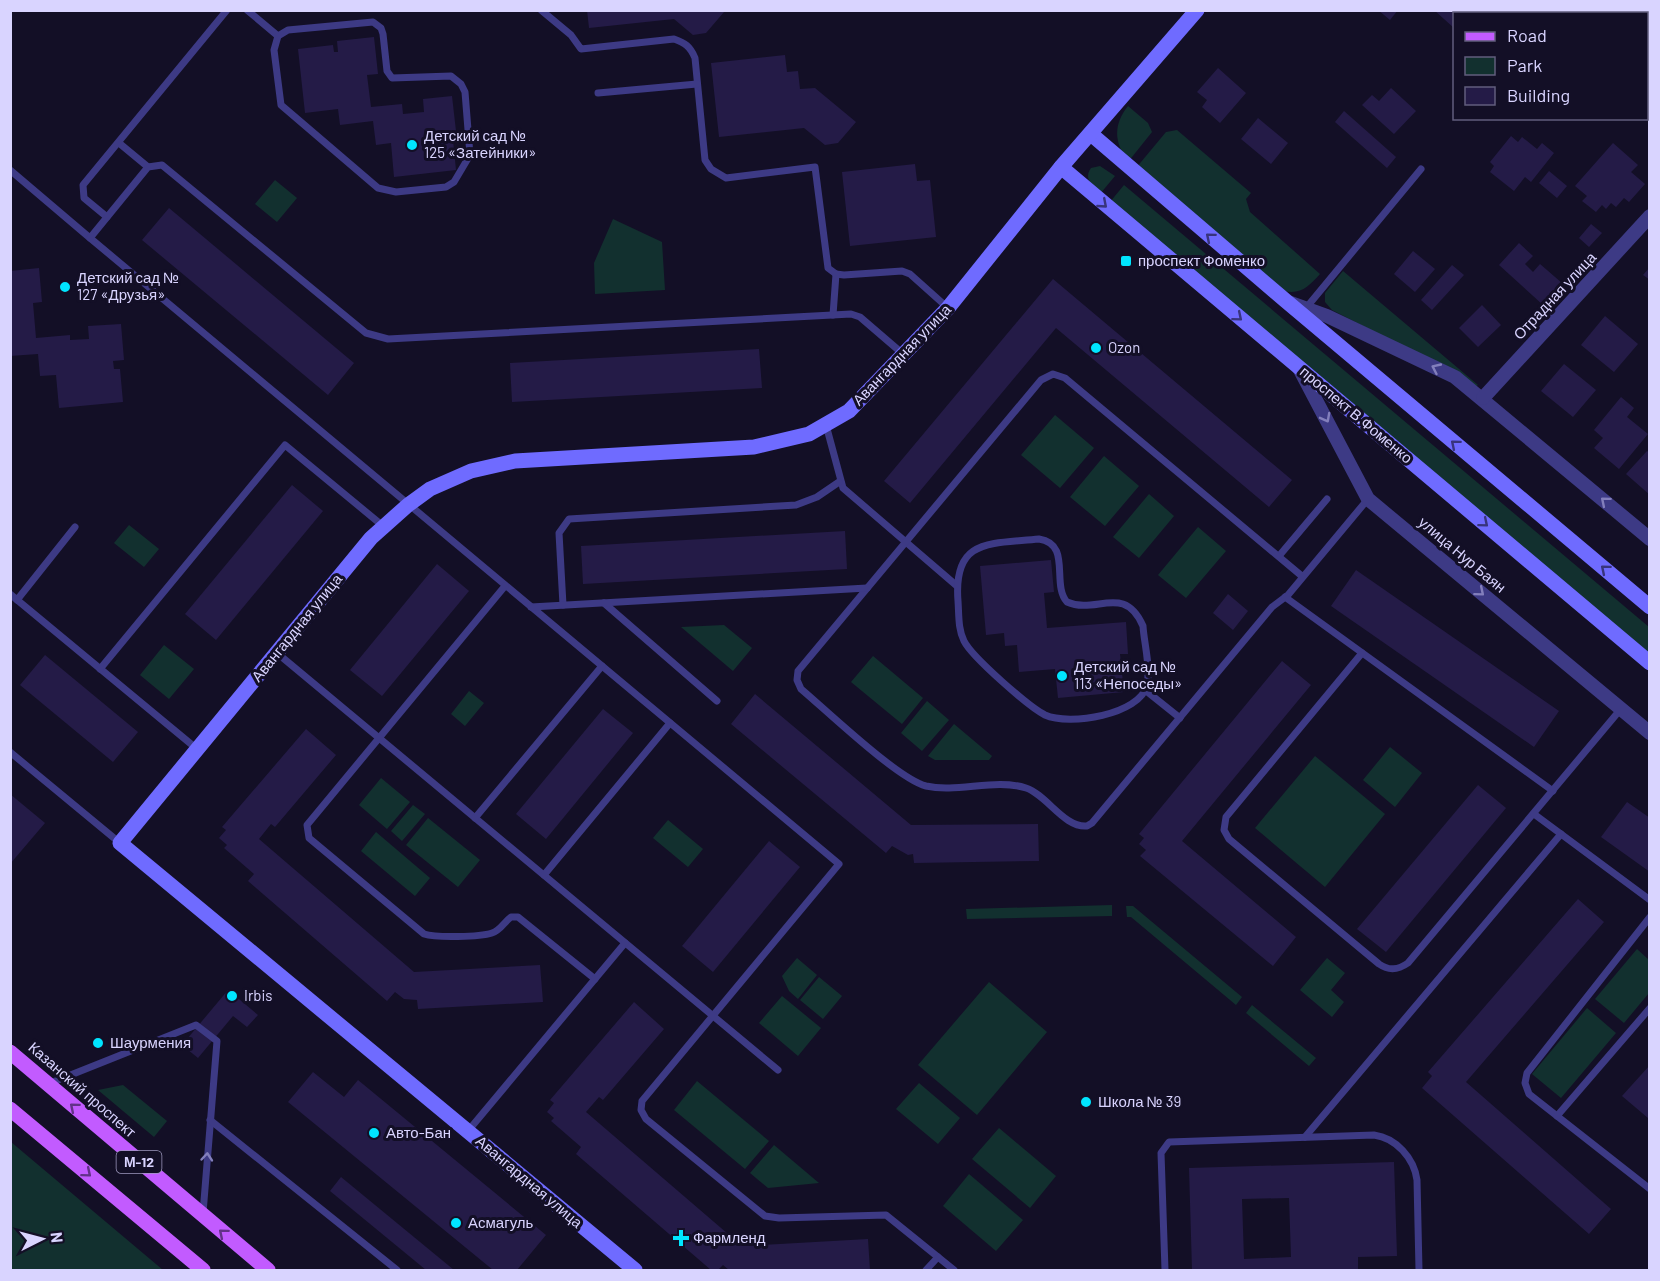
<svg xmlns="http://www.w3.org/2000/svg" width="1660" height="1281" font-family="Barlow,sans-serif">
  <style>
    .green { fill: #12302f }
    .building { fill: #241b47; fill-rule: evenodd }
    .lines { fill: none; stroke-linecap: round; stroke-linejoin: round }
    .lane { stroke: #3d3a85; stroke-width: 7 }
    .street { stroke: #3d3a85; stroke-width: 14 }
    .secondary { stroke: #6f6bff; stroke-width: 15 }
    .primary { stroke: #c25bff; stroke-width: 15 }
    .oneway { stroke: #38347d }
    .oneway2 { stroke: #837fbc }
    .oneway3 { stroke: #623188 }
    .poi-dot { fill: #00e5ff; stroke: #130f26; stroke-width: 2 }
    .labels { text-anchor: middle; stroke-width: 6; stroke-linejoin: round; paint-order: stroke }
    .shield { fill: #130f26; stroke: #9e99be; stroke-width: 1.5 }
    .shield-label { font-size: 14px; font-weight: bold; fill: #d9d4ff }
    .poi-label { font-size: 15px; fill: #d9d4ff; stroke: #130f26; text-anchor: start }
    .street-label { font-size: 15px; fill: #d9d4ff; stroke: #130f26 }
  </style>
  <rect width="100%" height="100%" fill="#130f26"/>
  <g class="green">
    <path d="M1128 106 1148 123 1152 132 1128 162C1114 142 1113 125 1128 106Z"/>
    <path d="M1177 130 1251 193 1246 199 1250 212 1320 274C1309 286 1301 295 1284 291L1136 168 1166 132Z"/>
    <path d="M1100 166 1115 176 1100 194C1093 186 1083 179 1091 168Z"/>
    <polygon points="275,180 297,198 277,222 255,204"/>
    <polygon points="1124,185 1649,627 1649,655 1110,202"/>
    <polygon points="613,219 662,242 665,290 595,294 594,263"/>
    <polygon points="1343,271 1478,385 1475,387 1456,374 1332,310 1325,302 1325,293"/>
    <polygon points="1055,415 1094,448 1060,488 1021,455"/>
    <polygon points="1104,456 1139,486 1105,526 1070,497"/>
    <polygon points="1149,494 1174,516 1139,558 1113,537"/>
    <polygon points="129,525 159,549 144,567 114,543"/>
    <polygon points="1198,527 1226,551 1186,598 1158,575"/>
    <polygon points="724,625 752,648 733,671 681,627"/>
    <polygon points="164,645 194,669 169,699 140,675"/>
    <polygon points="873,656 923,698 902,724 851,682"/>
    <polygon points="469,691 484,703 465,726 451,714"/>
    <polygon points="927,701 949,720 922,751 901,733"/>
    <polygon points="954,724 992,756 989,760 935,760 928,756"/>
    <polygon points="1390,747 1422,773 1395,807 1363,780"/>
    <polygon points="1315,756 1385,814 1325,887 1255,828"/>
    <polygon points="381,778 410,802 387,829 359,805"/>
    <polygon points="413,805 425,814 402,841 391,831"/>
    <polygon points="428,818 480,860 458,887 406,845"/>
    <polygon points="668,820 703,849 688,867 653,838"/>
    <polygon points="376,832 430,878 415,896 361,851"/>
    <polygon points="1112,905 1112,916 967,919 966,909"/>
    <polygon points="1126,906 1133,906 1242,997 1236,1005 1131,917 1127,917"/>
    <polygon points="1637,949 1649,960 1649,993 1624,1023 1595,999"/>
    <polygon points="797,958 817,975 798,999 789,991 782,976"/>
    <polygon points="1327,958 1345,973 1331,990 1344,1002 1332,1017 1300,990"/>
    <polygon points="819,977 842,996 823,1019 800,1000"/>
    <polygon points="989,982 1047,1032 977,1115 918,1065"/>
    <polygon points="782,996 821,1028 798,1056 759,1023"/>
    <polygon points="1252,1005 1316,1058 1309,1066 1246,1013"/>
    <polygon points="1587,1008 1616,1033 1561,1098 1532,1074"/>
    <polygon points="697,1081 769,1141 745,1169 674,1110"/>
    <polygon points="919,1083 960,1118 938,1144 896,1109"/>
    <polygon points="123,1085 167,1121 154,1137 98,1090"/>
    <polygon points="999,1128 1056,1176 1030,1208 972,1159"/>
    <polygon points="10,1142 11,1142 163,1270 11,1270"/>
    <polygon points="774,1145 819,1183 768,1188 750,1173"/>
    <polygon points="969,1174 1023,1220 996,1251 943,1206"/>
  </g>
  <g class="building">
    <polygon points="587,10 722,10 724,12 706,33 693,35 674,19 589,28"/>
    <polygon points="1378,10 1398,10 1390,20"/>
    <polygon points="1434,10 1469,10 1466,14 1454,14 1454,28"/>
    <polygon points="1489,10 1514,10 1515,12 1493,14"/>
    <polygon points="374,37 378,74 367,75 371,107 402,104 403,114 424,112 423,99 452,96 456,131 446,132 447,141 453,140 456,170 394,177 391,143 376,145 373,121 340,125 338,109 305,113 298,49 333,45 334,52 338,52 337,41"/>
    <polygon points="785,55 787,72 798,71 800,89 815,88 856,122 838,143 825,145 804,128 719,137 711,63"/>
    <polygon points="1218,68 1246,93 1220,123 1202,107 1207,100 1197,92"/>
    <polygon points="1391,88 1416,111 1394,134 1362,105 1372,95 1379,101"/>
    <polygon points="1344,111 1396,157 1387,168 1335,122"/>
    <polygon points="1258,118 1288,143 1271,164 1241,139"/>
    <polygon points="1511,136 1518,142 1522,137 1537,149 1542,143 1554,153 1531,182 1525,177 1514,191 1490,172 1494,166 1490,162"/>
    <polygon points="1613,143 1638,165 1631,172 1645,184 1629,202 1624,198 1616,207 1611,203 1606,209 1602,205 1596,212 1582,201 1587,196 1575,186"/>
    <polygon points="915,164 917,181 930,180 936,237 850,246 842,172"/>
    <polygon points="1549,171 1567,186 1557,198 1539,183"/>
    <polygon points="169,208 354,363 328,395 142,240"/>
    <polygon points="1591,224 1602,233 1589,247 1579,238"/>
    <polygon points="1519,243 1533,256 1525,264 1533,272 1540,264 1562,283 1543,305 1499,265"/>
    <polygon points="1413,251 1435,269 1415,292 1394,274"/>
    <polygon points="1452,265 1464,275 1432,310 1421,300"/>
    <polygon points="1650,267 1650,280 1643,275"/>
    <polygon points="39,268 42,302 33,303 36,338 70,335 70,340 89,339 88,326 121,324 124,360 113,361 114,369 120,369 123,402 59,408 56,375 40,376 38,354 10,356 10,271"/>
    <polygon points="1053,279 1292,480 1269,507 1056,328 910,503 884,481"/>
    <polygon points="1482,305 1501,325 1478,347 1459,328"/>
    <polygon points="1605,316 1638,344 1614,372 1581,345"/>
    <polygon points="759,349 762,388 512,402 510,363"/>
    <polygon points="1564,364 1596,390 1573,417 1541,391"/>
    <polygon points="1621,397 1634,408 1627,417 1648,434 1619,469 1594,448 1603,438 1594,430"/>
    <polygon points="1647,451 1650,453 1650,495 1626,474"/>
    <polygon points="292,485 323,511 216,640 185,614"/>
    <polygon points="845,531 847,569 583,584 581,546"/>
    <polygon points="1051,560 1054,592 1044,593 1047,628 1126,622 1128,654 1120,654 1124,692 1058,698 1055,669 1019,672 1017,645 1005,646 1004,633 986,635 980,566"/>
    <polygon points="437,564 469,591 382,696 350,670"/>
    <polygon points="1356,570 1559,711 1534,747 1331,606"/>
    <polygon points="1228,594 1248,611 1233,630 1213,613"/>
    <polygon points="45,655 138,732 113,762 20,685"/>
    <polygon points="1282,661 1311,685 1182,841 1296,937 1273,966 1140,856 1146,850 1139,844 1144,838 1139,834"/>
    <polygon points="755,694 911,825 1038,824 1039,861 914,863 913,854 908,855 892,846 886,853 731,724"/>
    <polygon points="603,709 633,733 546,839 516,814"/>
    <polygon points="306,729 336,755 275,827 271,824 259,839 414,972 540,965 543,1002 418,1009 417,1000 404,999 395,992 387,1001 248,881 254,874 224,848 227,845 219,838 226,830 222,827"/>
    <polygon points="1478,785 1506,808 1386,952 1357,929"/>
    <polygon points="10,794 45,823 10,864"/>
    <polygon points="1627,802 1650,818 1650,872 1601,837"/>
    <polygon points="769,841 800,867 713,972 682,946"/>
    <polygon points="1578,899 1604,922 1466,1082 1611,1209 1589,1234 1422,1088 1432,1076 1428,1072"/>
    <polygon points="228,990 258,1015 247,1027 233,1016 198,1058 182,1045"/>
    <polygon points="634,1002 664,1029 603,1100 599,1097 586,1112 742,1246 868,1239 870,1270 729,1270 723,1265 718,1270 711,1270 576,1154 581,1147 551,1121 554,1118 547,1112 554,1103 550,1100"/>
    <polygon points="1650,1065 1650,1117 1648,1118 1622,1096"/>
    <polygon points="313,1072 344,1097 358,1080 546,1235 517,1270 493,1270 288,1102"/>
    <path d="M1394 1162 1397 1256 1358 1257V1270H1192L1189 1168ZM1289 1198 1291 1257 1244 1259 1242 1199Z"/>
    <polygon points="341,1177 454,1270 426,1270 330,1191"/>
  </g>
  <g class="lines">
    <g class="lane">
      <polyline points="247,10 278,36"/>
      <path d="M541 10 571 35 581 49 674 39C685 43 690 46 695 58L705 160 711 169 726 178 815 167 828 268 836 274 844 275 902 271 910 274 948 308"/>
      <polygon points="373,22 381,28 383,34 387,71 392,78 451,76 461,84 465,92 470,155 454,182 446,187 396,192 378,188 281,105 274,50 278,36 288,30"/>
      <polyline points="598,93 697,84"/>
      <polyline points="119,143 148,167"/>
      <polyline points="10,170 90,238"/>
      <polyline points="107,217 84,198 83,185 227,10"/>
      <polyline points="1306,308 1421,169"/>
      <polyline points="833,315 836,274"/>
      <polyline points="903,354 860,317 851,314 388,339 366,333 162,165 148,167 90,238 839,864 642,1101 641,1110 646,1119 765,1216 779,1218 886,1215 954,1270"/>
      <polyline points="826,425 843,488 957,586"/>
      <path d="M1039 539C1072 544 1051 584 1067 602 1096 615 1124 583 1143 626 1144 643 1151 668 1147 685 1140 715 1069 726 1045 715 1029 707 972 657 964 641 958 629 959 615 958 601 953 538 990 544 1039 539Z"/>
      <polyline points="1279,556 1327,499"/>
      <path d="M1303 577 1065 378 1053 374 1041 380 798 671 797 680 801 689C826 710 898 779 926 786 958 793 995 778 1026 788 1047 795 1064 828 1087 826L1092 823 1272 607 1288 595 1368 499"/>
      <path d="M505 586 307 825 309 838 424 934C436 938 480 937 492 933 501 930 504 922 511 917H518L595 979"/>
      <polyline points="10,594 197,749"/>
      <polyline points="1285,597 1553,791"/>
      <polyline points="17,600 75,527"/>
      <polyline points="604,603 717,701"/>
      <polyline points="563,605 559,533 569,519 796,505 817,497 839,482"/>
      <polyline points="531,607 867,588"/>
      <polyline points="277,653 778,1070"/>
      <path d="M1362 653 1226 817 1224 830 1229 839 1379 964C1389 971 1398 970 1408 963L1620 710"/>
      <polyline points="100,669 285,445 383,526"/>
      <polyline points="1145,690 1180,718"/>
      <polyline points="10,752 120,843"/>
      <polyline points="1534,814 1650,900"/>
      <polyline points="475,818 602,666"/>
      <polyline points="544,875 670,723"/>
      <polyline points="1650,917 1527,1073 1525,1083 1529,1094 1650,1189"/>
      <polyline points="48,1084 196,1025 217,1041 203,1213"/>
      <polyline points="1557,1116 1650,1008"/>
      <polyline points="210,1120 397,1270"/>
      <polyline points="468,1131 625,943"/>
      <polyline points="1305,1137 1561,834"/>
      <polyline points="926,1270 938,1257"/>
      <path d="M1165 1270 1161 1153 1169 1142 1374 1135C1396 1138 1414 1158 1417 1180L1419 1270"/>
    </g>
    <g class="street">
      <polyline points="1562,10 1566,14"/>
      <polyline points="1646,75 1650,77"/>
      <polyline points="1291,303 1327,316 1455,377 1650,539"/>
      <polyline points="1299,368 1368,499 1650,733"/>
      <polyline points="1483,398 1650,216"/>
    </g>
    <g class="secondary">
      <polyline points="1091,134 1286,301 1650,607"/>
      <polyline points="1061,167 1650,663"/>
      <polyline points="635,1270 120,843 371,538 408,505 430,489 471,471 515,461 754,447 809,434 849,411 948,308 1061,167 1197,10"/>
    </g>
    <g class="primary">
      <polyline points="10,1052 268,1270"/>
      <polyline points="10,1109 203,1270"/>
    </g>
  </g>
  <defs><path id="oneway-chevron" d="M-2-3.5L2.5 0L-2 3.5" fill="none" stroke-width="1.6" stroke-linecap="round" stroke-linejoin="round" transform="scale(1.5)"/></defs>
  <g class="oneway">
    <use href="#oneway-chevron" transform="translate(1103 204) rotate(41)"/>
    <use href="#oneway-chevron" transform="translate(1210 237) rotate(-140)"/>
    <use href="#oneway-chevron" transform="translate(1238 317) rotate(40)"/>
    <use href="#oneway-chevron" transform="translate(1455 444) rotate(-140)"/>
    <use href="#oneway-chevron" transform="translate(1484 523) rotate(40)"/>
    <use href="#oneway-chevron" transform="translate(1605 569) rotate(-140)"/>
  </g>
  <g class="oneway2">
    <use href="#oneway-chevron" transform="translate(1436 368) rotate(-155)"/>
    <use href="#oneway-chevron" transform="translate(1326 418) rotate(62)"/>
    <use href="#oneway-chevron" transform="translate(1605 501) rotate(-140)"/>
    <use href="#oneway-chevron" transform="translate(1480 592) rotate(40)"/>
    <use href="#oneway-chevron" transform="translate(207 1157) rotate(-85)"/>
  </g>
  <g class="oneway3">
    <use href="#oneway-chevron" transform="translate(74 1107) rotate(-140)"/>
    <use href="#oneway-chevron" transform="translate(87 1173) rotate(40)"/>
    <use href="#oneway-chevron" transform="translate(223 1233) rotate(-140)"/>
  </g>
  <g class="poi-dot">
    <circle cx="412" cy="145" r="6"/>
    <rect x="1120" y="255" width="12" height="12" rx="3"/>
    <circle cx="65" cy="287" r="6"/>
    <circle cx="1096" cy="348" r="6"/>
    <circle cx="1062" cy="676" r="6"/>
    <circle cx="232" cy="996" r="6"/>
    <circle cx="98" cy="1043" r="6"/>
    <circle cx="1086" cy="1102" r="6"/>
    <circle cx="374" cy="1133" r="6"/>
    <circle cx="456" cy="1223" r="6"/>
    <path d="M678 1229h6v6h6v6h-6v6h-6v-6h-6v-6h6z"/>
  </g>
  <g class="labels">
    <rect class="shield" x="116.5" y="1151" width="45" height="22" rx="4.5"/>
    <g class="shield-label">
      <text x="139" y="1167">М-12</text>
    </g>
    <g class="poi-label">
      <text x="424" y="141">Детский сад №<tspan x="424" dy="17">125 «Затейники»</tspan></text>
      <text x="1138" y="266">проспект Фоменко</text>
      <text x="77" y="283">Детский сад №<tspan x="77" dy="17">127 «Друзья»</tspan></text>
      <text x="1108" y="353">Ozon</text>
      <text x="1074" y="672">Детский сад №<tspan x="1074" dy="17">113 «Непоседы»</tspan></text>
      <text x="244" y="1001">Irbis</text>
      <text x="110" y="1048">Шаурмения</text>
      <text x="1098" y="1107">Школа № 39</text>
      <text x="386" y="1138">Авто-Бан</text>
      <text x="468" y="1228">Асмагуль</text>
      <text x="693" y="1243">Фармленд</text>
    </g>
    <g class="street-label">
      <text transform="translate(1555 296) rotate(-47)" y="5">Отрадная улица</text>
      <text transform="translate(902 355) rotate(-46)" y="5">Авангардная улица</text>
      <text transform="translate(1356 415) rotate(40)" y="5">проспект В.Фоменко</text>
      <text transform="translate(1462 555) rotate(40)" y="5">улица Нур Баян</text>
      <text transform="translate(297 628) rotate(-51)" y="5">Авангардная улица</text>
      <text transform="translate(82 1090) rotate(41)" y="5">Казанский проспект</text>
      <text transform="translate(529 1182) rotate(40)" y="5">Авангардная улица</text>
    </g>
  </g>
  <rect width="1660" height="1281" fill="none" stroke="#d9d4ff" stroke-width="24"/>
  <rect x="1453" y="12" width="195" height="108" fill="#130f26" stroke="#625e7d" stroke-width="1.5"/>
  <rect x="1465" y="32" width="30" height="9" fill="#c25bff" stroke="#625e7d" stroke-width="1.5"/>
  <text x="1507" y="42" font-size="18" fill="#d9d4ff">Road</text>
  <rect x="1465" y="57" width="30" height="18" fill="#12302f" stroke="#625e7d" stroke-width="1.5"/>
  <text x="1507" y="72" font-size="18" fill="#d9d4ff">Park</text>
  <rect x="1465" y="87" width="30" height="18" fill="#241b47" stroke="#625e7d" stroke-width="1.5"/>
  <text x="1507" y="102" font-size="18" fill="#d9d4ff">Building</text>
  <g transform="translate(42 1239) rotate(84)" stroke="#130f26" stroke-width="4.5" paint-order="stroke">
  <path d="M0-4.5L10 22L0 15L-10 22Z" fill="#d9d4ff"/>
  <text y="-9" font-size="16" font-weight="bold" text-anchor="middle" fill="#d9d4ff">N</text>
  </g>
</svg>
